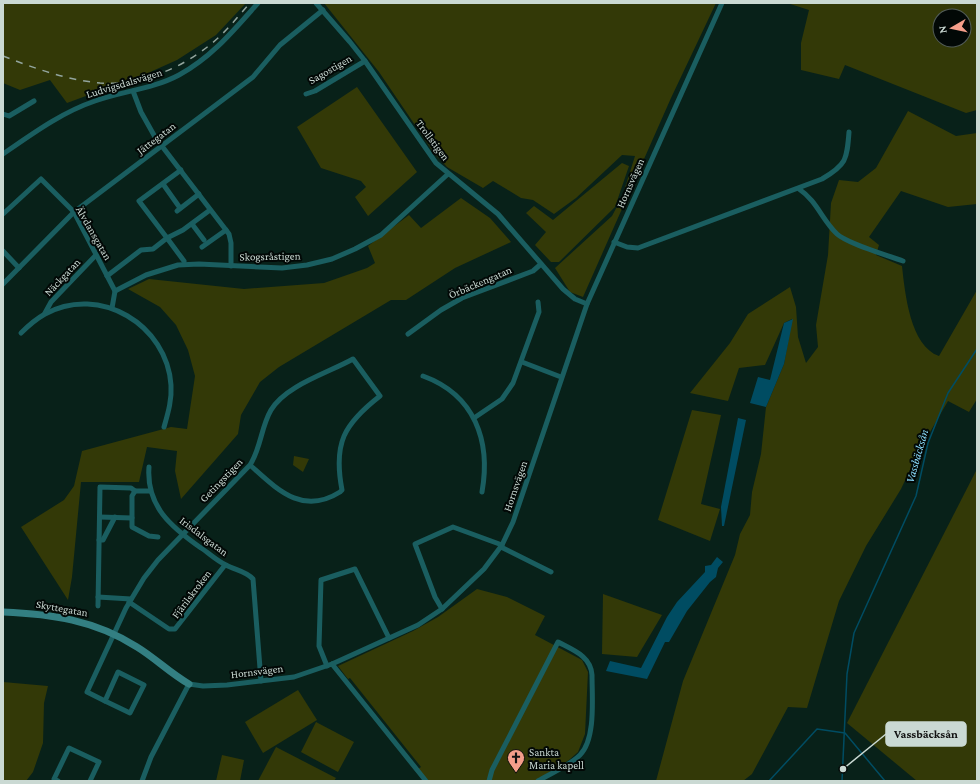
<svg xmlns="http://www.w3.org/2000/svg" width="980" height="784" font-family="'Crimson Pro',serif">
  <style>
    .green { fill: #333907; fill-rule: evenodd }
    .water { fill: #004c62 }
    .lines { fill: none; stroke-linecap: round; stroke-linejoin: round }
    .stream { stroke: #004c62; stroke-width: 1.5 }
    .street { stroke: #1a5e60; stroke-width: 5 }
    .secondary { stroke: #337f82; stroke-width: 7 }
    .rail { stroke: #92a49d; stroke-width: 1.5; stroke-dasharray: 7 7; stroke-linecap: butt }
    .labels { text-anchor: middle; stroke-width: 4; stroke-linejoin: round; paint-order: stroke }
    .street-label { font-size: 11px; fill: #cad9d3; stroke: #020806 }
    .poi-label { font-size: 11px; fill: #cad9d3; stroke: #020806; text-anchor: start }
    .water-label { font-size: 12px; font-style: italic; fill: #89dafa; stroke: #020806 }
    .leader { fill: none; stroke: #cad9d3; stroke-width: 1.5 }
    .callout-dot { fill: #cad9d3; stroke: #020806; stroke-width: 1.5 }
    .callout { fill: #cad9d3; stroke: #cad9d3; stroke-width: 1.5 }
    .callout-label { font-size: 12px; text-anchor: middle; font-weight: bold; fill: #111 }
  </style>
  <rect width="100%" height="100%" fill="#082119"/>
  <g class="green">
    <polygon points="3,3 246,3 216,35 177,60 148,73 67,103 50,80 20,90 3,83"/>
    <polygon points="324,3 716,3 671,98 583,297 570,292 555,268 612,216 622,197 635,156 622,155 576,198 554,214 533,200 521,198 493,181 483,188 447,167 434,153 379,72"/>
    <path d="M787 3H977V110L966 113 845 65 839 79 801 70V43L809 10ZM940 16H964V40H940Z"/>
    <polygon points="357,87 417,172 368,216 355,197 366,187 361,181 321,168 297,127"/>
    <path d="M908 111 956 136 977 133V204L948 207 901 191 869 237 879 245 876 255 902 266C905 293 910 346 939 356L977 290V399L969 412 948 401 919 451 901 489 866 546 839 601 807 708 788 707 752 774 743 781H656L683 681 735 555 740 534 750 515 752 492 761 454 766 407 784 364 792 319 784 323 765 365 739 368 728 401 690 393 730 343 748 314 790 287 796 307 798 337 806 363 818 347 816 325 828 255 831 203 839 180 858 182 876 168Z"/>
    <polygon points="622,163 629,166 615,207 559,262 551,262 535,245 546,232 526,213 534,206 553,220"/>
    <polygon points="461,198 490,218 511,242 455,268 406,300 391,300 279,367 260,382 241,415 238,434 181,499 175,471 177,451 147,447 139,482 81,482 72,577 68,600 21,527 64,500 74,486 82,451 171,427 187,429 195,376 188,350 176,325 160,307 128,289 149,279 244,289 324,283 367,268 375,263 368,246 409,215 421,228"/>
    <polygon points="692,410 721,415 701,504 720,509 710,541 658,520"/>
    <polygon points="294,456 309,459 303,472 293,465"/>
    <polygon points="977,469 977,781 917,781 847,723"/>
    <polygon points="477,589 507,597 545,616 535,635 582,660 588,672 585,734 578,752 569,760 535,781 429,781 418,769 421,767 350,678 348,679 338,666 413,631 438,617"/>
    <polygon points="603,594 662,615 637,657 602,654"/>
    <polygon points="3,682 48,686 44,703 43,743 33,772 26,781 3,781"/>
    <polygon points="298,690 317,720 263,753 245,722"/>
    <polygon points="316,722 354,742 338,772 301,752"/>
    <polygon points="276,747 336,778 334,781 258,781"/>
    <polygon points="222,755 244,760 240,781 216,781"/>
  </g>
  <g class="water">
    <polygon points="793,319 784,364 766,407 750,403 758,377 770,380 784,323"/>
    <polygon points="738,418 746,420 724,526 722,526 721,507"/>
    <polygon points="717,557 723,562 718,568 716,577 710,582 687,611 669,642 665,642 647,679 606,671 610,661 641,668 667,617 677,602 705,572 705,566 711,565"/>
  </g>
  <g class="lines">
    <g class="stream">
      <polyline points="769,781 817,729 845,733 885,781"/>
      <polyline points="842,781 847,674 854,633 916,496 928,443 948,393 977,349"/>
    </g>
    <g class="street">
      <polyline points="316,3 350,42 365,61 436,163 498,214 563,289 575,299 587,304"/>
      <polyline points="133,91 141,112 155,137 229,234 231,243 231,266"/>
      <polyline points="306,94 315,91 365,61"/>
      <polyline points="3,114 9,116 34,101"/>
      <path d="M3 154C32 134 62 112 95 101 123 91 153 89 179 75 212 57 234 30 258 3"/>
      <polyline points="181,170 139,201 167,238 183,230 210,210"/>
      <polyline points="163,184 180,208"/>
      <path d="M799 189C817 201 822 220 837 234 848 244 887 255 903 261"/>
      <polyline points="177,211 199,194"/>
      <polyline points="3,214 41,179 74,212 115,291 112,308"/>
      <polyline points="192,224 204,240"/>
      <path d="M614 242 627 247 638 248 822 179C846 165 847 160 849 132"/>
      <polyline points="202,247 226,230"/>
      <polyline points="3,251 19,268"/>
      <polyline points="107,276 141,250 153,249 167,238 184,261"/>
      <polyline points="3,284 74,212 253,77 280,45 323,10"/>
      <polyline points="115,291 146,275 178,265 199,264 282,268 307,265 332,259 355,249 381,235 448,174"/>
      <polyline points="45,313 51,302 96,255"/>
      <path d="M21 333C28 326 36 319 45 314 100 284 167 325 171 385 172 400 168 413 164 427"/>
      <polyline points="408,334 441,310 462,298 533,271 541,264"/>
      <polyline points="522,362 561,377"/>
      <path d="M423 376C475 395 491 441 482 492"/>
      <polyline points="474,418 502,399 513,383 539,312 538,302"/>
      <path d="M149 467C146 506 171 527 201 548 209 553 217 561 226 565 235 570 246 571 253 579L261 681"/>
      <polyline points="135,491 132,496 132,527 149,536 158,537"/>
      <polyline points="100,517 132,518"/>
      <polyline points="99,540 103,540 115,517"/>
      <polyline points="501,547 551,572"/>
      <polyline points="98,597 131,599"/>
      <polyline points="129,602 169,629 175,629 225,565"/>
      <polyline points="98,606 100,487 131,488 135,491 150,491"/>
      <polyline points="442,609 435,597 415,544 453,527 502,545"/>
      <polyline points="332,664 426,781"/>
      <polyline points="327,666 319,646 321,580 355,569 389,638"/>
      <polygon points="118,672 144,685 130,713 105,701"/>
      <path d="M105 701 87 692 126 608 144 578 158 560 250 465C261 448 261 427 271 410 286 385 328 373 353 359L380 396C344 424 333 443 342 490L340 492C302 516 277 489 250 465"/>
      <polyline points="58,781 54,779 69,748 99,762 90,781"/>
      <polyline points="142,781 151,757 189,684 203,686 227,685 294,677 332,664 418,625 442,609 484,569 502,545 513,522 587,304 722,3"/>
      <path d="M489 781 492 770 558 642C573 650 591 656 592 675 592 698 596 739 580 755 569 766 551 773 538 781"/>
    </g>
    <path class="secondary" d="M3 612C51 614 95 620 137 647 155 658 170 673 189 684"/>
    <path class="rail" d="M3 56C34 68 66 80 100 83 143 86 188 66 219 37 230 27 240 14 250 3"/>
  </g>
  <defs>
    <symbol id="church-pin" viewBox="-11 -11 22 30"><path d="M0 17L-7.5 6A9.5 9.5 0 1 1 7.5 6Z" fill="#f49e8a" stroke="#020806"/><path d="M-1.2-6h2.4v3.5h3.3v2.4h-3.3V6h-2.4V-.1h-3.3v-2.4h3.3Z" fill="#111"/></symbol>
  </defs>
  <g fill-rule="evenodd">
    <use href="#church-pin" x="506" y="748" width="20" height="27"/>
  </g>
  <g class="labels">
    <g class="street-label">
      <text transform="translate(330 69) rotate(-30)" y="4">Sagostigen</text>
      <text transform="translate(124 83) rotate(-17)" y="4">Ludvigsdalsvägen</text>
      <text transform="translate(156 138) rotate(-37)" y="4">Jättegatan</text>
      <text transform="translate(433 140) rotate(53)" y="4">Trollstigen</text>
      <text transform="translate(630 183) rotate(-66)" y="4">Hornsvägen</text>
      <text transform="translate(94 233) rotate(60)" y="4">Älvdansgatan</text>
      <text transform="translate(270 256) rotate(-1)" y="4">Skogsråstigen</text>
      <text transform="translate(62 277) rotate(-47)" y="4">Näckgatan</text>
      <text transform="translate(480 282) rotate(-23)" y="4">Örbäckengatan</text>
      <text transform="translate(221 480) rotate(-46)" y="4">Getingstigen</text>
      <text transform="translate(515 486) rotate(-71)" y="4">Hornsvägen</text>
      <text transform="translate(204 536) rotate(37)" y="4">Irisdalsgatan</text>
      <text transform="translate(191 594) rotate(-53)" y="4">Fjärilskroken</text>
      <text transform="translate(62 608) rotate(10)" y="4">Skyttegatan</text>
      <text transform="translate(257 671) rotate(-7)" y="4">Hornsvägen</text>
    </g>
    <g class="poi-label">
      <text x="529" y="756">Sankta<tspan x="529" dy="13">Maria kapell</tspan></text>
    </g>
    <g class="water-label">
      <text transform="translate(917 456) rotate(-74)" y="4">Vassbäcksån</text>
    </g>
  </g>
  <path class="leader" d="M843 769L886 734"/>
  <circle class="callout-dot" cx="843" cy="769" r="4"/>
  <rect class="callout" x="886" y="722" width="80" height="24" rx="4"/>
  <g class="callout-label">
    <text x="926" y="738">Vassbäcksån</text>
  </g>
  <rect width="980" height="784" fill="none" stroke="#cad9d3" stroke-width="8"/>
  <g transform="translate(952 28) rotate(261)"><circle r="19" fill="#020806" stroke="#525c58"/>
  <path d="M0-3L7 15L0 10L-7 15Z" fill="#f49e8a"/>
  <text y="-6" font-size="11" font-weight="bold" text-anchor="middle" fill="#cad9d3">N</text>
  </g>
</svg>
